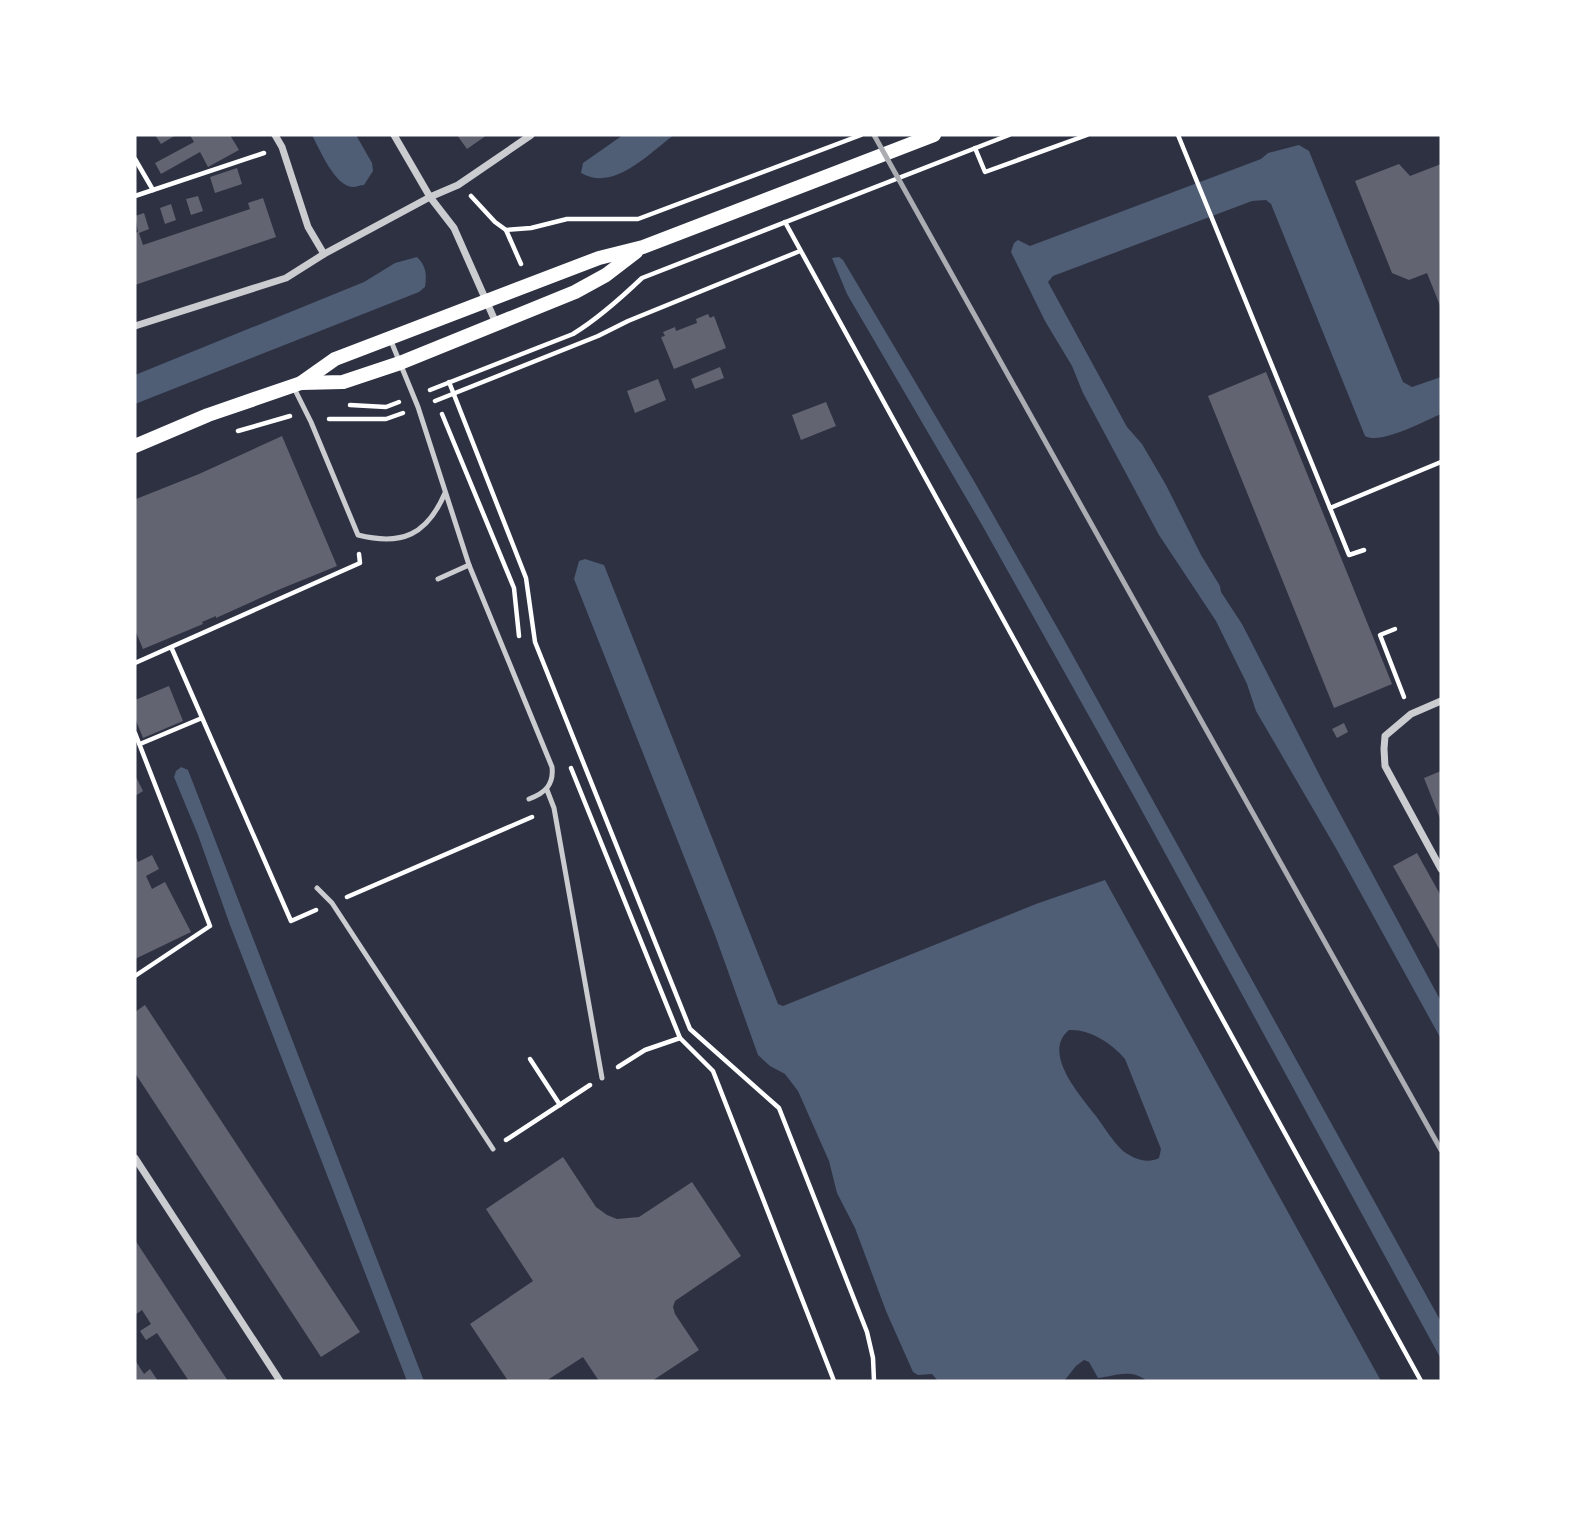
<svg xmlns="http://www.w3.org/2000/svg" width="1576" height="1516" font-family="'Roboto Serif',serif">
  <style>
    .water { fill: #4f5d75; fill-rule: evenodd }
    .building { fill: #626471 }
    .lines { fill: none; stroke-linecap: round; stroke-linejoin: round }
    .path { stroke: #fff; stroke-width: 4.5 }
    .service { stroke: #caccd0; stroke-width: 5 }
    .minor { stroke: #caccd0; stroke-width: 7 }
    .secondary { stroke: #fff; stroke-width: 14 }
    .rail { stroke: #abadb3; stroke-width: 5 }
  </style>
  <rect width="100%" height="100%" fill="#2d3142"/>
  <g class="water">
    <path d="M312 135H356L372 163 373 171 364 185C360 185 357 187 353 187 335 187 319 148 312 135Z"/>
    <path d="M623 135H674C648 154 614 192 581 173L583 163Z"/>
    <path d="M1299 145 1309 151 1403 382 1412 387 1441 377V414C1424 421 1381 445 1365 436L1271 204 1266 200 1252 201 1053 276 1048 282 1127 427 1142 444 1166 485 1201 555 1220 586 1221 592 1242 624 1323 782 1441 1001V1039L1337 850 1256 711 1247 684 1216 621 1159 535 1083 393 1072 366 1045 321 1011 252 1014 243 1018 240 1030 246 1261 159 1268 153Z"/>
    <path d="M417 257C426 266 427 274 425 287L419 292 135 404V375L364 282 395 263Z"/>
    <polygon points="839,257 843,260 974,481 1066,643 1441,1322 1441,1359 1136,800 982,525 847,294 832,258"/>
    <path d="M585 559 604 565 778 1004 783 1006 1036 904 1105 880 1381 1381H1147C1130 1368 1116 1376 1098 1378L1089 1362 1084 1360 1076 1366 1064 1381H938L932 1374 918 1375 913 1372 886 1311 855 1228 837 1193 829 1161 798 1091 785 1074 770 1066 758 1055 715 935 574 579 579 561ZM1069 1030C1089 1029 1112 1043 1125 1059L1161 1149 1159 1158C1147 1164 1134 1159 1123 1151 1113 1142 1104 1127 1096 1116 1081 1096 1041 1053 1069 1030Z"/>
    <polygon points="181,767 188,770 195,788 424,1381 407,1381 230,925 198,835 174,777 176,771"/>
  </g>
  <g class="building">
    <polygon points="155,135 176,135 161,144"/>
    <polygon points="190,135 230,135 239,150 208,167 200,152 161,174 155,163 194,142"/>
    <polygon points="457,135 487,135 467,149"/>
    <polygon points="1399,164 1410,176 1441,164 1441,308 1427,273 1409,280 1392,273 1355,181"/>
    <polygon points="237,168 242,184 215,193 210,177"/>
    <polygon points="198,196 203,211 191,215 186,199"/>
    <polygon points="263,198 276,237 135,285 135,233 138,232 135,216 144,213 149,229 139,233 143,245 250,209 248,203"/>
    <polygon points="171,204 176,220 165,224 160,208"/>
    <polygon points="708,314 710,318 714,316 726,348 674,369 661,337 665,336 663,332 675,327 676,331 697,323 696,319"/>
    <polygon points="720,367 724,378 695,389 691,379"/>
    <polygon points="1266,372 1392,684 1334,708 1208,396"/>
    <polygon points="658,379 666,400 635,413 627,391"/>
    <polygon points="826,402 836,426 801,440 792,415"/>
    <polygon points="282,436 337,566 278,590 216,618 216,616 202,622 203,624 143,649 135,630 136,499 199,474"/>
    <polygon points="169,686 183,721 143,738 135,718 135,700"/>
    <polygon points="1344,723 1348,732 1337,738 1332,729"/>
    <polygon points="1441,771 1441,821 1424,778"/>
    <polygon points="135,775 143,791 135,796"/>
    <polygon points="1417,853 1441,896 1441,952 1393,866"/>
    <polygon points="135,855 138,862 152,855 159,869 146,876 152,889 165,882 191,932 135,959"/>
    <polygon points="145,1005 360,1332 321,1357 135,1073 135,1012"/>
    <polygon points="563,1157 596,1207 607,1215 617,1219 639,1217 692,1182 741,1256 675,1301 673,1307 675,1314 699,1350 652,1381 599,1381 583,1357 546,1381 508,1381 470,1324 533,1281 486,1209"/>
    <polygon points="135,1240 214,1360 228,1381 189,1381 157,1333 146,1340 140,1331 151,1324 142,1310 135,1315"/>
    <polygon points="135,1360 144,1374 150,1369 158,1381 135,1381"/>
  </g>
  <g class="lines">
    <g class="path">
      <polyline points="1178,135 1330,508 1441,462"/>
      <polyline points="975,148 985,172 1087,135"/>
      <polyline points="135,159 153,190"/>
      <polyline points="135,196 264,153"/>
      <polyline points="471,196 495,222 506,230 521,264"/>
      <polyline points="785,222 1421,1381"/>
      <polyline points="506,230 531,228 567,219 638,219 861,135"/>
      <polyline points="449,382 526,578 535,642 690,1029 779,1108 867,1332 873,1358 874,1381"/>
      <path d="M430 390 573 334C599 318 620 299 642 278L1009 135"/>
      <polyline points="435,401 598,336 628,321 800,251"/>
      <polyline points="350,405 386,407 399,402"/>
      <polyline points="442,414 514,588 519,636"/>
      <polyline points="329,419 386,419 403,413"/>
      <polyline points="238,431 290,416"/>
      <polyline points="1330,508 1349,555 1364,550"/>
      <polyline points="1395,629 1380,635 1404,697"/>
      <polyline points="172,649 291,921 316,910"/>
      <polyline points="135,663 360,563 359,554"/>
      <polyline points="135,733 210,926 135,976"/>
      <polyline points="140,744 202,718"/>
      <polyline points="571,768 680,1038 713,1071 834,1381"/>
      <polyline points="347,897 532,817"/>
      <polyline points="530,1059 560,1105"/>
      <polyline points="618,1067 645,1050 680,1038"/>
      <polyline points="506,1140 590,1085"/>
    </g>
    <g class="service">
      <path d="M391 341 418 407 469 565 552 767C554 785 545 793 529 799"/>
      <path d="M294 388 311 422 358 535C402 546 427 535 445 493"/>
      <polyline points="438,579 469,565"/>
      <polyline points="547,790 554,808 602,1078"/>
      <polyline points="317,888 332,903 493,1149"/>
    </g>
    <g class="minor">
      <polyline points="275,135 282,147 308,227 324,254"/>
      <polyline points="394,135 430,197 454,228 496,323"/>
      <polyline points="135,326 286,278 324,254 430,197 458,185 531,135"/>
      <polyline points="1441,701 1411,714 1385,736 1384,749 1385,766 1441,869"/>
      <polyline points="135,1158 280,1381"/>
    </g>
    <g class="secondary">
      <polyline points="301,383 343,382 400,363 575,292 606,275 636,252"/>
      <polyline points="135,446 208,415 301,383 335,359 390,338 599,258 643,247 934,135"/>
    </g>
    <polyline class="rail" points="874,135 1441,1150"/>
  </g>
  <rect width="1576" height="1516" fill="none" stroke="#ffffff" stroke-width="273"/>
</svg>
